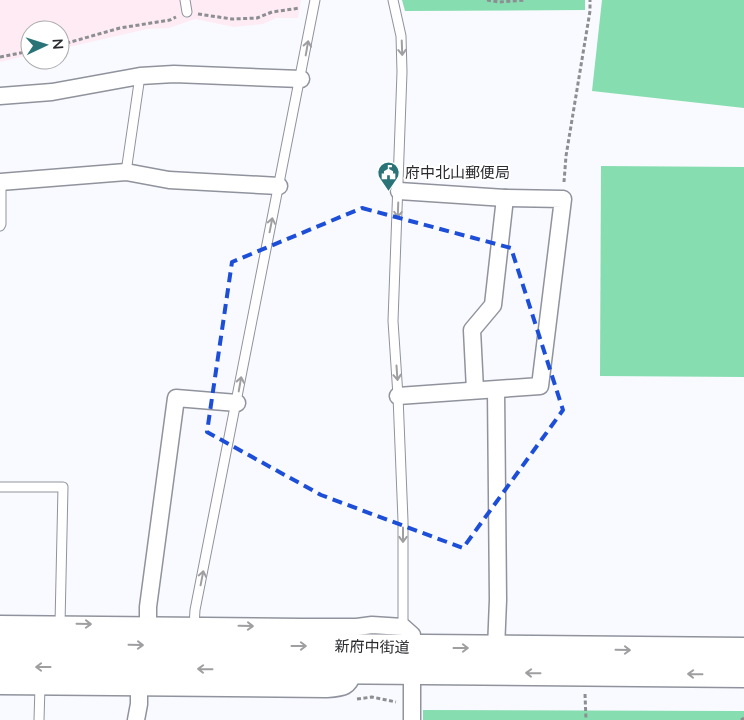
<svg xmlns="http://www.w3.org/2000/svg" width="744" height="720" font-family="Lato,'Noto Sans JP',sans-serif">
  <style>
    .education { fill: #feebf4 }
    .park { fill: #86ddb0 }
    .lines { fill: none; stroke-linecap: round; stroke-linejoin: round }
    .lane-casing { stroke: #90939d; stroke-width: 11 }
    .street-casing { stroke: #90939d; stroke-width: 19 }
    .primary-casing { stroke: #90939d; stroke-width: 29 }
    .path { stroke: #8d8e92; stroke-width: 3; stroke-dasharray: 4 2.5; stroke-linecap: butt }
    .lane { stroke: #fff; stroke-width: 9 }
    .street { stroke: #fff; stroke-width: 16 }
    .primary { stroke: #fff; stroke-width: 26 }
    .oneway { stroke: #9f9fa1 }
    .marked { fill: none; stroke: #1d4ed8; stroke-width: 4; stroke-dasharray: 10 6; stroke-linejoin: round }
    .labels { text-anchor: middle; stroke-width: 4; stroke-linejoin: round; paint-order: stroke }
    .poi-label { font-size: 15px; fill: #292a2e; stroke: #fff; text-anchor: start }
    .street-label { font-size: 15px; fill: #292a2e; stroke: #fff }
  </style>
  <rect width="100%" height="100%" fill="#f9faff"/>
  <polygon class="education" points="0,0 301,0 298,18 276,18 263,24 234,27 195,19 169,28 147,29 60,49 60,30 30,30 30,55 0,62"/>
  <g class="park">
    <polygon points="402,0 585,0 585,10 405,11"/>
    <polygon points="602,0 744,0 744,108 592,91"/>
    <polygon points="601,166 744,167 744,377 600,376"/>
    <polygon points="423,710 744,711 744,720 423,720"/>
  </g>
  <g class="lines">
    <defs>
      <g id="lane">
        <polyline points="185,0 187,12"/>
        <polyline points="393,0 401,36 402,72 393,321 398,396 403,521 403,627"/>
        <polyline points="126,172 140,76"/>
        <polyline points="0,226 1,224 1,182"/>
        <polyline points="0,487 63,487 60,624"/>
        <polyline points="194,626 195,610 315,0"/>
        <polyline points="39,720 40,686"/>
      </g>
      <g id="street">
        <polyline points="0,96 52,92 140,76 174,74 301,79"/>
        <polyline points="0,182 126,172 169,180 279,186"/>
        <polyline points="475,390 472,330 493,305 505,198"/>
        <polyline points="398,396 540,386 563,199 505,198 399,191"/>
        <polyline points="0,624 301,627 357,627 372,625 403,627 412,635 412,720"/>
        <polyline points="148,626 148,607 176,398 237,403"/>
        <polyline points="496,649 498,600 496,390"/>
        <path d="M0 686 326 689C343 688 349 688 354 671"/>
        <polyline points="136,720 139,704 139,687"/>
      </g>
      <g id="primary">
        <polyline points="0,644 744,651"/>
        <polyline points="0,667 744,674"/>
      </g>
    </defs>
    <use href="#lane" class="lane-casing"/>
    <use href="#street" class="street-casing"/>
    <use href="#primary" class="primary-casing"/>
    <g class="path">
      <polyline points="487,0 499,2 525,0"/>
      <polyline points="198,14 232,19 257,18 272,12 300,8"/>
      <polyline points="60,45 120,28 170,20 176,17"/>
      <polyline points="0,57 30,51"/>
      <polyline points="564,182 566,156 590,11 590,0"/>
      <polyline points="585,694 586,720"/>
      <polyline points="357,699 372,697 396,702"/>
      <polyline points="741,720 744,718"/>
    </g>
    <use href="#lane" class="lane"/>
    <use href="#street" class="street"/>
    <use href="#primary" class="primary"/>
  </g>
  <defs><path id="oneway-shaft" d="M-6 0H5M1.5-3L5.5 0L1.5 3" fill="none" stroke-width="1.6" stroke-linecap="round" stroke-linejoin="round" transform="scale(1.25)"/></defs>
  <g class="oneway">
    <use href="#oneway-shaft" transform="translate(307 48) rotate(-80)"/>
    <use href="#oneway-shaft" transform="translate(402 48) rotate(88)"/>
    <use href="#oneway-shaft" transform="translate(398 210) rotate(92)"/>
    <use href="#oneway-shaft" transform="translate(271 225) rotate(-79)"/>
    <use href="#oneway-shaft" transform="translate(397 373) rotate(86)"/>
    <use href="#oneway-shaft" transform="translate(240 384) rotate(-80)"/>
    <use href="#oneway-shaft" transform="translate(403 535) rotate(90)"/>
    <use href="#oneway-shaft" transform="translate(202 578) rotate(-79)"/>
    <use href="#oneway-shaft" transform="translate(84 624) rotate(1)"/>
    <use href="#oneway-shaft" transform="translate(246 626) rotate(1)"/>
    <use href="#oneway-shaft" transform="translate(136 645) rotate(1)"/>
    <use href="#oneway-shaft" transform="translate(299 646)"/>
    <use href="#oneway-shaft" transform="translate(461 648)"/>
    <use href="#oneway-shaft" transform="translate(623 650) rotate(1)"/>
    <use href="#oneway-shaft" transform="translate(43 667) rotate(180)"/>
    <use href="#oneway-shaft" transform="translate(205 669) rotate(-179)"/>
    <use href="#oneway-shaft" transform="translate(533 673) rotate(-179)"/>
    <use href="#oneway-shaft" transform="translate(695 674) rotate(-179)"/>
  </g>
  <path class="marked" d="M362 208 511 248 563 410 463 548 321 495 207 432 232 262Z"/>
  <defs>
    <symbol id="civic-pin" viewBox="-11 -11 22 30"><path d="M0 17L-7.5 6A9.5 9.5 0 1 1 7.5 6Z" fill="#2a7478" stroke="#fff"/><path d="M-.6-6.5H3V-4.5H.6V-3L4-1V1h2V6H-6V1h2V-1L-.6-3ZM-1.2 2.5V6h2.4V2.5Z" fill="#fff"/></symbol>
  </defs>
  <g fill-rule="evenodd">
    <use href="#civic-pin" x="376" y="160" width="25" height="34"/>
  </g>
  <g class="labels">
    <g class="poi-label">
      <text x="405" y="178">府中北山郵便局</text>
    </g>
    <g class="street-label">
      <text transform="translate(372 647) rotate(1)" y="5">新府中街道</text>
    </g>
  </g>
  <g transform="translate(45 45) rotate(86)"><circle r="24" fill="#ffffff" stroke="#a9aaab"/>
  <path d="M0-4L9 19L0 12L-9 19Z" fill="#2a7478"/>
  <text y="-8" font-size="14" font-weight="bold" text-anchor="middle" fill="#292a2e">N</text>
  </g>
</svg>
